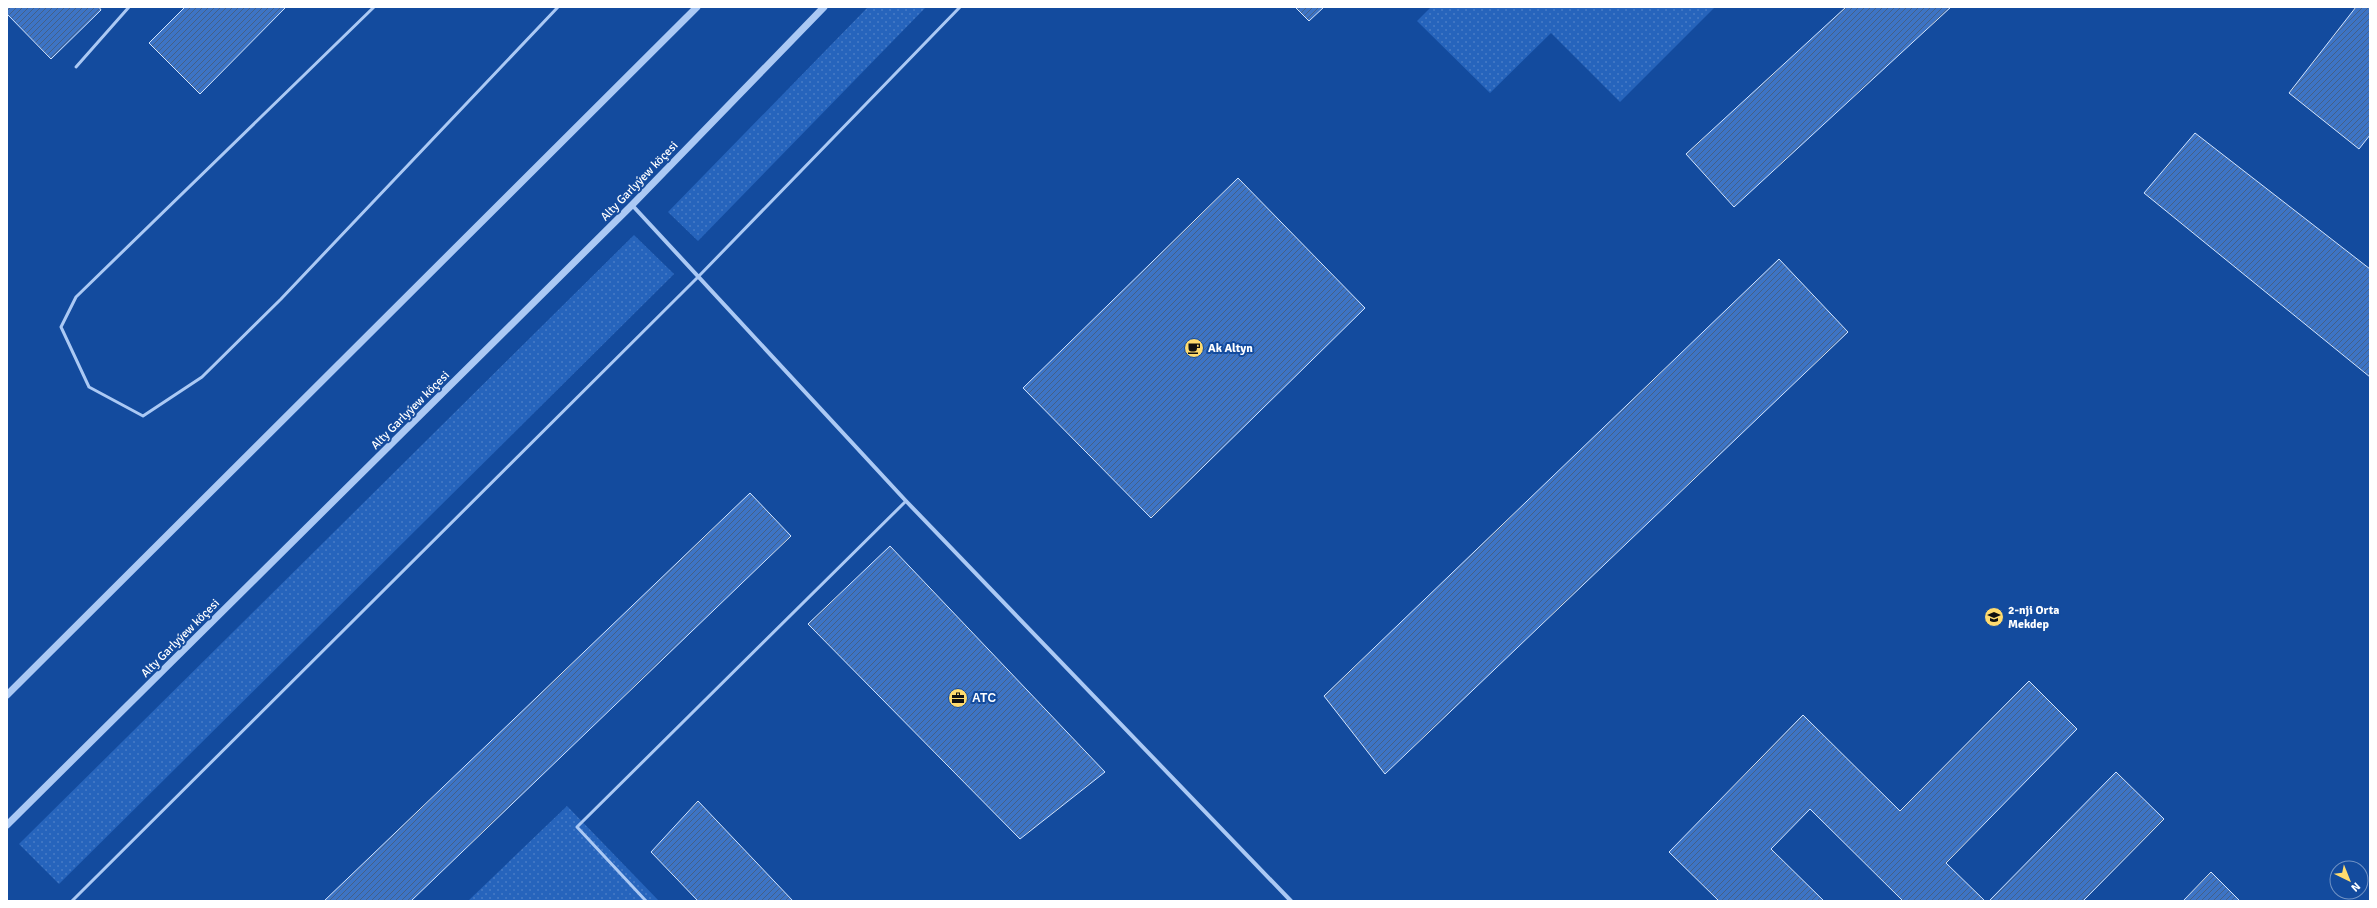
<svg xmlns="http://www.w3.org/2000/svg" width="2377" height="908" font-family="Signika,sans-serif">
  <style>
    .grass { fill: url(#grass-dots) }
    .building { fill: url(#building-hatch); stroke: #d4e5fd }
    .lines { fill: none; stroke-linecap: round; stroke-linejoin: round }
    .service { stroke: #abc9f4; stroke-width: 3 }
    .minor { stroke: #abc9f4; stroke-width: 4 }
    .tertiary { stroke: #abc9f4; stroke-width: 7 }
    .labels { text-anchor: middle; stroke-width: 4; stroke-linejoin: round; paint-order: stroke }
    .street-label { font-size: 12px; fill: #fff; stroke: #134b9e }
    .poi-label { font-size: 12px; font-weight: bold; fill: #fff; stroke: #134b9e; text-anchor: start }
  </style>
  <defs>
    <pattern id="grass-dots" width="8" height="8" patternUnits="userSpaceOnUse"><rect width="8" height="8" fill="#2664bc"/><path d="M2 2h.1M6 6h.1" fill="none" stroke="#477bc6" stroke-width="1.8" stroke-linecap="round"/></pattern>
    <pattern id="building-hatch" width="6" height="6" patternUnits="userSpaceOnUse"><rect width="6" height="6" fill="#3d74c5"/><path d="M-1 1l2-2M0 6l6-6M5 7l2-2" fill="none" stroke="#446088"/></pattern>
  </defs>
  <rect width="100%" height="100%" fill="#134b9e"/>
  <g class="grass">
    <polygon points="868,7 926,7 698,241 668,212"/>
    <polygon points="1431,7 1715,7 1620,102 1551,33 1490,93 1417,21"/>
    <polygon points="634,235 674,274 59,884 19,844"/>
    <polygon points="567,806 659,901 468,901"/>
  </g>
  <g class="building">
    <polygon points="7,7 99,7 101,10 51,59 7,14"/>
    <polygon points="185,7 286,7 200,94 149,43"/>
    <polygon points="1295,7 1324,7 1309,21"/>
    <polygon points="1846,7 1951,7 1734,207 1686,154"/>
    <polygon points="2356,7 2370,7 2370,135 2359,149 2289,93"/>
    <polygon points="2195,133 2370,269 2370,377 2144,193"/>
    <polygon points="1238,178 1365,308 1151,518 1023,388"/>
    <polygon points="1779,259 1848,332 1385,774 1324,696"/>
    <polygon points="750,493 791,536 411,901 324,901"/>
    <polygon points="890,546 1105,772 1020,839 808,624"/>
    <polygon points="2029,681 2077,729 1946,863 1985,901 1903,901 1810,809 1771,849 1824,901 1719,901 1669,852 1803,715 1900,811"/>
    <polygon points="2116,772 2164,819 2083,901 1989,901"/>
    <polygon points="698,801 793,901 698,901 651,852"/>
    <polygon points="2211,872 2240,901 2183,901"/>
  </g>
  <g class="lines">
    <g class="service">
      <polyline points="374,7 76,297 61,327 89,387 143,416 202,377 281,299 558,7"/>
      <polyline points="76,67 129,7"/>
      <polyline points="72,901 698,277 960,7"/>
      <polyline points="646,901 577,827 906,501"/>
    </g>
    <polyline class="minor" points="632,205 906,501 1291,901"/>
    <g class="tertiary">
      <polyline points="7,695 697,7"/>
      <polyline points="7,825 632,205 824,7"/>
    </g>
  </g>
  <defs>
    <symbol id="cafe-disc" viewBox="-11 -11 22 22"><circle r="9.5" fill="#ffdb6e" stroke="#134b9e"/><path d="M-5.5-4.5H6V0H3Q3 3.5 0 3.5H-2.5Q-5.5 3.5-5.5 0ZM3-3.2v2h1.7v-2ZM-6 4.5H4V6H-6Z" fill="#111"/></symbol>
    <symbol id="school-disc" viewBox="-11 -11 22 22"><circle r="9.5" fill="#ffdb6e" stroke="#134b9e"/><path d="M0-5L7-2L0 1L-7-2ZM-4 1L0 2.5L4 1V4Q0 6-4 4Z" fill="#111"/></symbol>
    <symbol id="office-disc" viewBox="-11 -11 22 22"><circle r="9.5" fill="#ffdb6e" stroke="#134b9e"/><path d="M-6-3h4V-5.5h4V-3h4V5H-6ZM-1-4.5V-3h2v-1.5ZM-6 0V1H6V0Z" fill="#111"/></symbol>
  </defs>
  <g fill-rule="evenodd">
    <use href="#cafe-disc" x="1183" y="337" width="22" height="22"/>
    <use href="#school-disc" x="1983" y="606" width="22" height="22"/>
    <use href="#office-disc" x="947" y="687" width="22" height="22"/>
  </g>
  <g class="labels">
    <g class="street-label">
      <text transform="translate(639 181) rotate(-46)" y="4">Alty Garlyýew köçesi</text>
      <text transform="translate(410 410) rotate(-45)" y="4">Alty Garlyýew köçesi</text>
      <text transform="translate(180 638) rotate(-45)" y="4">Alty Garlyýew köçesi</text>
    </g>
    <g class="poi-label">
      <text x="1208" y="352">Ak Altyn</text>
      <text x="2008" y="614">2-nji Orta<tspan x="2008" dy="14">Mekdep</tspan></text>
      <text x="972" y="702">АТС</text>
    </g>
  </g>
  <rect width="2377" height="908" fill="none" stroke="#ffffff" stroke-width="16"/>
  <g transform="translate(2349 880) rotate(137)"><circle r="19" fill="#134b9e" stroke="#7193c5"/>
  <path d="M0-3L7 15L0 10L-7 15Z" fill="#ffdb6e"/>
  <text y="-6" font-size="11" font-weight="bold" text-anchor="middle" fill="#ffffff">N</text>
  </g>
</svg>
